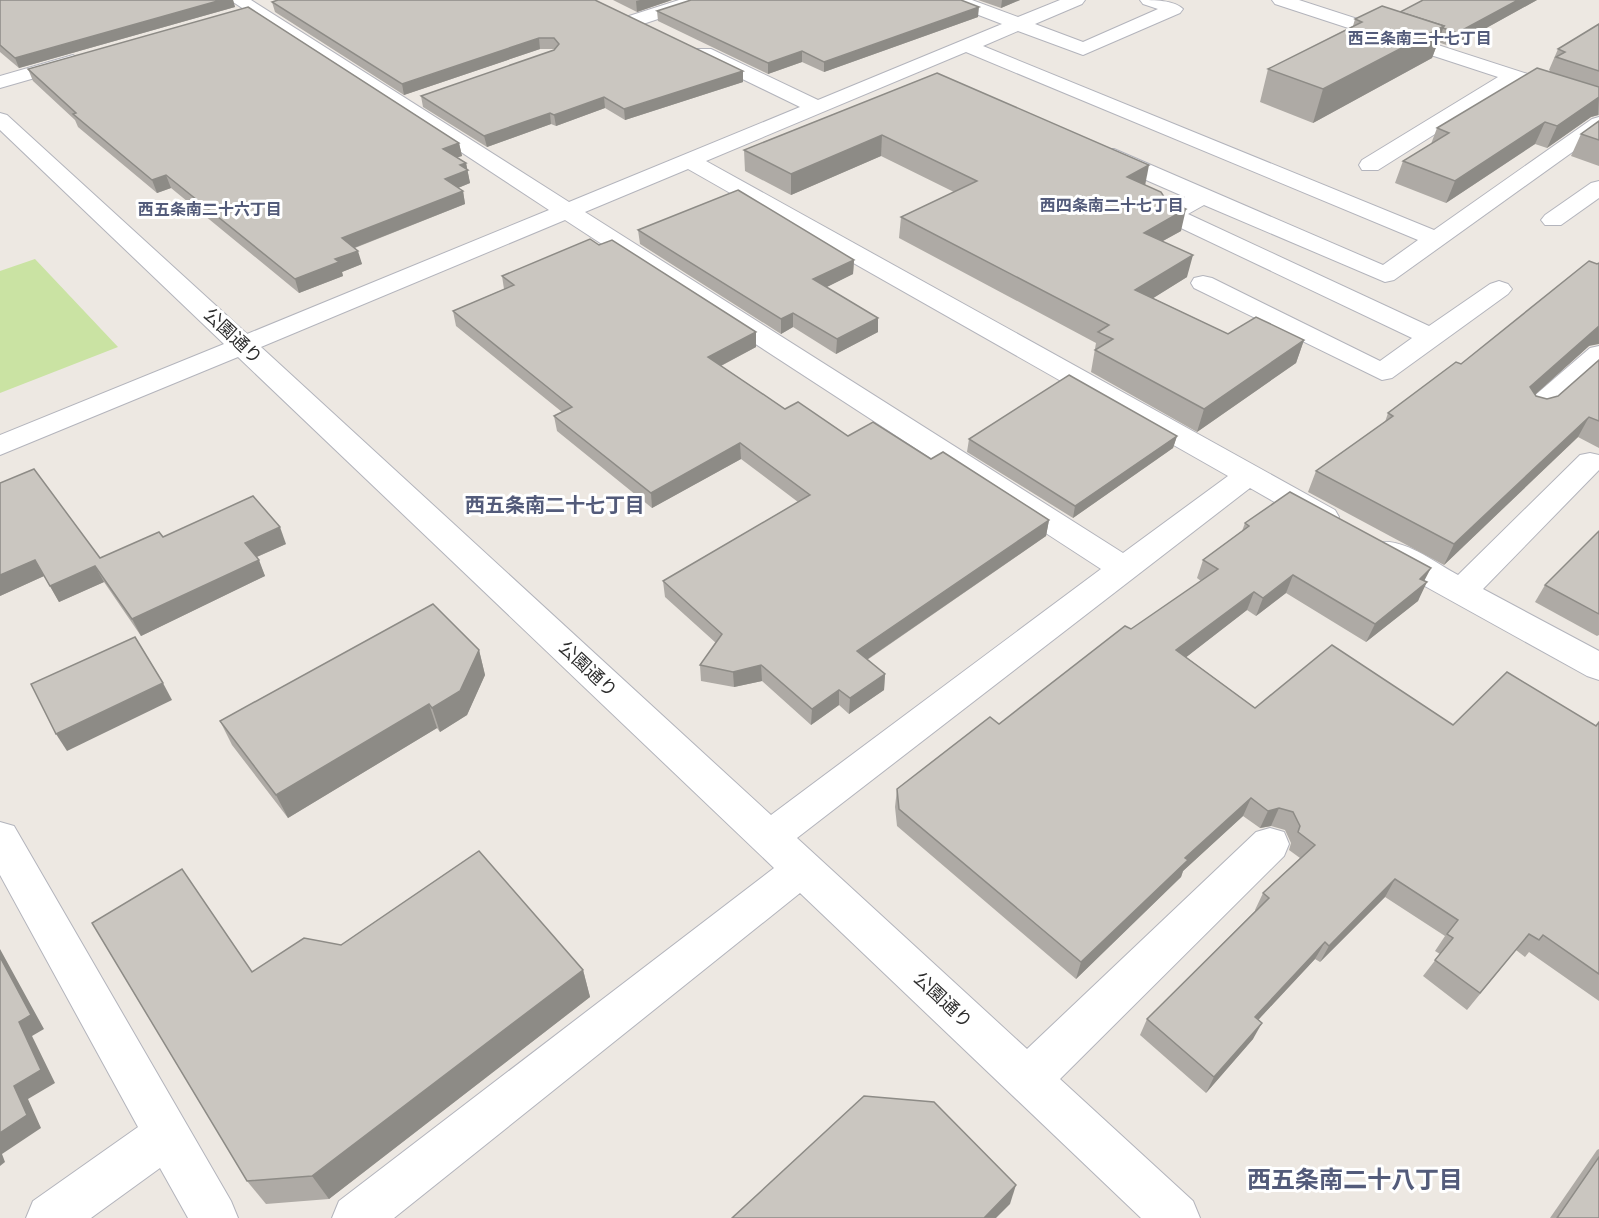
<svg xmlns="http://www.w3.org/2000/svg" width="1599" height="1218" font-family="'Varela Round','Noto Sans JP',sans-serif">
  <style>
    .pitch { fill: #cae3a3 }
    .lines { fill: none; stroke-linecap: round; stroke-linejoin: round }
    .minor-casing { stroke: #b3b4bc; stroke-width: 2 }
    .minor { fill: #fff; fill-rule: evenodd }
    .wall { fill: #aeaaa5 }
    .shaded-wall { fill: #8d8b86 }
    .building { fill: #cac6c0; stroke: #8d8b86; stroke-width: 1.5 }
    .labels { text-anchor: middle; stroke-width: 6; stroke-linejoin: round; paint-order: stroke }
    .far-neighbourhood-label { font-size: 16px; font-weight: bold; fill: #535b7a; stroke: #fff }
    .street-label { font-size: 18px; fill: #2e2e2e; stroke: #fff }
    .neighbourhood-label { font-size: 20px; font-weight: bold; fill: #535b7a; stroke: #fff }
    .near-neighbourhood-label { font-size: 24px; font-weight: bold; fill: #535b7a; stroke: #fff }
  </style>
  <rect width="100%" height="100%" fill="#ede8e2"/>
  <polygon class="pitch" points="35,259 118,347 0,393 0,271"/>
  <g class="lines">
    <defs>
      <g id="minor">
        <path d="M230 0H251L569 202 800 107 697 57 694 53 697 49H711L818 100 1002 24 950 4 947 0H972L1018 17 1060 0H1085L1082 4 1035 24 1083 42 1158 9 1143 4 1140 0C1154 0 1174 0 1183 9L1180 13 1083 55 1018 31 983 46 1434 230 1592 119 1599 117V133L1394 280 1385 282 1204 205 1188 214 1429 326 1490 284 1499 281 1508 284 1512 289 1508 294 1392 378 1382 380 1194 288 1191 283 1194 278 1203 276 1212 278 1380 361 1412 338 1162 219 1158 214 1162 209 1185 197 1098 159 1095 154 1098 149H1114L1383 265 1418 240 966 52 706 161 1335 510 1339 517 1335 524 1324 527 1313 524 1250 488 797 838 1027 1049 1256 832 1270 828 1284 832 1289 844 1284 856 1060 1079 1193 1201 1200 1218H1141L800 893 394 1218H332L339 1201 774 868 238 357 0 455V435L224 344 0 130V113L7 115 247 334 549 210ZM688 169 1228 476 1123 553 585 212ZM565 220 1101 569 771 815 261 347Z"/>
        <polygon points="679,0 706,0 703,4 643,24 636,26 627,20 629,16"/>
        <polygon points="1272,0 1299,0 1571,88 1574,92 1571,96 1564,98 1516,83 1378,170 1362,170 1359,165 1362,160 1498,77 1275,4"/>
        <polygon points="73,55 83,61 80,65 0,88 0,76"/>
        <polygon points="1599,181 1599,198 1561,225 1545,225 1541,220 1545,215 1591,183"/>
        <polygon points="1599,346 1599,368 1546,415 1536,418 1526,415 1522,409 1526,403 1590,348"/>
        <path d="M1590 453 1599 455V470L1483 589 1599 651V680L1587 676 1376 559 1371 551 1376 543C1402 536 1435 563 1458 575L1580 455Z"/>
        <polygon points="0,822 14,826 231,1201 238,1218 188,1218 160,1168 91,1218 26,1218 33,1201 138,1127 0,875"/>
      </g>
    </defs>
    <use href="#minor" class="minor-casing"/>
    <use href="#minor" class="minor"/>
  </g>
  <g class="wall">
    <polygon points="0,0 233,0 235,7 19,68 0,52"/>
    <polygon points="595,0 743,82 625,120 605,108 556,126 551,124 487,147 423,107 421,96 554,50 555,49 540,49 404,95 275,12 272,2"/>
    <polygon points="613,0 672,0 637,12"/>
    <polygon points="978,0 1020,0 1001,8"/>
    <polygon points="1423,0 1537,0 1452,47 1438,42 1432,58 1313,123 1260,102 1268,69 1353,26 1355,19 1400,12"/>
    <polygon points="657,11 978,17 824,72 802,62 768,74 658,21"/>
    <polygon points="1599,24 1599,115 1591,117 1547,148 1535,144 1446,203 1395,183 1403,161 1431,144 1437,128 1549,72 1550,71 1549,70 1558,49"/>
    <polygon points="28,69 459,143 462,156 457,157 466,163 470,183 458,188 463,191 465,204 355,248 362,264 342,272 343,276 299,293 171,188 157,193 78,127 75,120 33,81"/>
    <polygon points="937,73 1145,185 1181,231 1163,241 1187,277 1153,298 1228,334 1304,340 1296,363 1197,432 1091,372 1096,343 899,238 901,217 954,192 881,156 791,195 745,171 744,150"/>
    <polygon points="1599,121 1599,166 1571,156 1581,134"/>
    <polygon points="638,230 854,260 853,274 826,287 878,332 836,354 793,327 781,334 640,244"/>
    <polygon points="599,245 756,332 756,347 721,366 785,409 848,436 931,459 1049,520 1046,536 867,660 885,674 884,690 849,714 839,705 811,725 762,681 734,687 701,681 700,665 716,643 665,597 663,581 798,502 741,459 652,508 557,431 554,416 562,412 456,326 453,311 504,289 502,276"/>
    <polygon points="1597,264 1589,346 1535,395 1536,396 1547,399 1558,396 1599,360 1599,448 1578,437 1444,565 1308,492 1316,471 1385,422 1388,413 1461,364"/>
    <polygon points="1177,436 1173,448 1073,518 967,452 969,439"/>
    <polygon points="0,483 100,558 163,537 286,544 257,557 265,576 141,636 104,582 59,602 44,576 0,596"/>
    <polygon points="1245,523 1424,581 1418,601 1366,642 1286,593 1256,616 1247,610 1186,657 1255,708 1453,725 1596,726 1599,722 1599,1001 1529,952 1525,957 1516,950 1467,1010 1423,976 1440,954 1435,951 1445,936 1385,897 1320,962 1315,959 1258,1020 1253,1039 1206,1093 1140,1035 1147,1019 1255,911 1255,910 1263,893 1300,858 1289,850 1291,843 1285,830 1271,826 1260,828 1243,816 1183,871 1181,877 1076,979 897,826 895,807 897,789 999,724 1201,581 1197,578 1203,560 1242,531"/>
    <polygon points="1599,531 1599,635 1597,636 1535,602 1545,585"/>
    <polygon points="479,650 485,675 467,715 440,732 437,728 288,818 232,745 220,721"/>
    <polygon points="341,945 583,970 590,997 329,1199 266,1204 247,1181 252,972"/>
    <polygon points="1599,1149 1599,1218 1550,1218 1597,1150"/>
  </g>
  <g class="shaded-wall">
    <polygon points="221,0 233,0 235,7 19,68 15,58"/>
    <polygon points="640,0 672,0 637,12 636,1"/>
    <polygon points="1002,0 1020,0 1001,8"/>
    <polygon points="1518,0 1537,0 1452,47 1457,33"/>
    <polygon points="979,7 978,17 824,72 824,62"/>
    <polygon points="1444,26 1432,58 1313,123 1323,89"/>
    <polygon points="539,38 540,49 404,95 402,84"/>
    <polygon points="802,51 802,62 768,74 768,63"/>
    <polygon points="743,71 743,82 625,120 624,109"/>
    <polygon points="604,97 605,108 556,126 554,115"/>
    <polygon points="1599,97 1598,115 1591,117 1547,148 1557,126"/>
    <polygon points="550,113 551,124 487,147 484,136"/>
    <polygon points="1545,122 1535,144 1446,203 1455,181"/>
    <polygon points="882,135 881,156 791,195 791,174"/>
    <polygon points="459,143 462,156 446,161 443,149"/>
    <polygon points="466,163 470,183 448,192 445,179 460,165"/>
    <polygon points="1149,165 1145,186 1127,177"/>
    <polygon points="166,175 171,188 157,193 152,180"/>
    <polygon points="463,191 465,204 346,251 342,238"/>
    <polygon points="1186,209 1181,231 1139,254 1144,233"/>
    <polygon points="358,251 362,264 342,272 343,276 299,293 295,279 335,259"/>
    <polygon points="1193,255 1187,277 1131,312 1135,290"/>
    <polygon points="854,260 853,274 813,294 813,279"/>
    <polygon points="793,313 793,327 781,334 781,319"/>
    <polygon points="878,318 878,332 836,354 837,339"/>
    <polygon points="1599,326 1599,344 1589,346 1520,408 1530,387"/>
    <polygon points="756,332 756,347 709,372 708,357"/>
    <polygon points="1304,340 1296,363 1197,432 1204,409"/>
    <polygon points="1589,417 1578,437 1444,565 1454,544"/>
    <polygon points="1177,436 1173,448 1073,518 1075,506"/>
    <polygon points="740,443 741,459 652,508 651,493"/>
    <polygon points="1049,520 1046,536 856,667 857,651"/>
    <polygon points="280,527 286,544 252,559 245,543"/>
    <polygon points="35,560 44,576 0,596 0,575"/>
    <polygon points="259,560 265,576 141,636 132,619"/>
    <polygon points="95,566 104,582 59,602 50,586"/>
    <polygon points="1431,568 1421,587 1427,582 1418,601 1366,642 1375,624"/>
    <polygon points="1293,575 1286,593 1256,616 1263,598"/>
    <polygon points="1254,592 1247,610 1171,669 1176,650"/>
    <polygon points="479,650 485,675 467,715 440,732 432,708"/>
    <polygon points="761,665 762,681 734,687 733,672"/>
    <polygon points="885,674 884,690 849,714 850,698"/>
    <polygon points="163,683 172,700 67,751 56,734"/>
    <polygon points="839,690 839,705 811,725 812,709"/>
    <polygon points="429,704 437,728 288,818 276,795"/>
    <polygon points="1251,798 1243,816 1183,871 1181,877 1076,979 1081,962 1185,858"/>
    <polygon points="1279,808 1271,826 1260,828 1268,811"/>
    <polygon points="1395,879 1385,897 1320,962 1329,946"/>
    <polygon points="1325,942 1315,959 1246,1033 1255,1017"/>
    <polygon points="0,949 44,1029 32,1036 55,1083 28,1099 41,1128 2,1154 5,1162 0,1166 0,1133 14,1086 19,1022 0,957"/>
    <polygon points="583,970 590,997 329,1199 312,1176"/>
    <polygon points="1262,1023 1253,1039 1206,1093 1214,1077"/>
    <polygon points="1016,1185 1010,1204 996,1218 984,1218"/>
  </g>
  <g class="building">
    <polygon points="0,0 221,0 15,58 0,45"/>
    <polygon points="278,0 595,0 743,71 624,109 604,97 554,115 550,113 484,136 421,96 554,50 559,44 554,38 539,38 402,84 272,2"/>
    <polygon points="691,0 961,0 979,7 824,62 802,51 768,63 657,11"/>
    <polygon points="1423,0 1518,0 1457,33 1443,28 1444,26 1400,12"/>
    <polygon points="1382,6 1444,26 1323,89 1268,69 1362,22 1355,19"/>
    <polygon points="248,7 459,143 443,149 466,163 460,165 468,170 445,179 463,191 342,238 358,251 335,259 339,262 295,279 166,175 152,180 73,114 76,113 28,69"/>
    <polygon points="1599,24 1599,71 1556,57 1565,52 1558,49"/>
    <polygon points="1537,68 1599,87 1599,97 1557,126 1545,122 1455,181 1403,161 1449,133 1437,128"/>
    <polygon points="937,73 1149,165 1127,177 1161,192 1166,200 1186,209 1144,233 1193,255 1135,290 1228,334 1256,317 1304,340 1204,409 1095,350 1113,339 1098,332 1109,325 901,217 977,181 882,135 791,174 744,150"/>
    <polygon points="1599,121 1599,140 1581,134"/>
    <polygon points="738,190 854,260 813,279 878,318 837,339 793,313 781,319 638,230"/>
    <polygon points="590,239 599,245 612,240 756,332 708,357 785,409 798,402 848,436 873,422 931,459 943,452 1049,520 857,651 885,674 850,698 839,690 812,709 761,665 733,672 700,665 722,634 663,581 810,495 740,443 651,493 554,416 572,407 453,311 514,285 502,276"/>
    <polygon points="1589,261 1597,264 1599,263 1599,326 1530,387 1536,396 1547,399 1558,396 1599,360 1599,421 1589,417 1454,544 1316,471 1393,416 1388,413 1456,362 1461,364"/>
    <polygon points="1069,375 1177,436 1075,506 969,439"/>
    <polygon points="34,469 100,558 159,532 163,537 253,496 280,527 245,543 259,560 132,619 95,566 50,586 35,560 0,575 0,483"/>
    <polygon points="1290,492 1431,568 1420,579 1427,582 1375,624 1293,575 1263,598 1254,592 1176,650 1255,708 1332,645 1453,725 1507,672 1596,726 1599,722 1599,974 1543,935 1539,940 1529,934 1480,993 1435,960 1453,938 1447,934 1458,920 1395,879 1329,946 1325,942 1255,1017 1262,1023 1214,1077 1147,1019 1269,898 1263,893 1315,845 1298,832 1300,826 1293,812 1279,808 1268,811 1251,798 1185,858 1188,860 1081,962 899,809 897,789 990,717 999,724 1125,626 1131,629 1218,569 1203,560 1249,526 1245,523"/>
    <polygon points="1599,531 1599,614 1545,585"/>
    <polygon points="433,604 479,650 460,691 432,708 429,704 276,795 220,721"/>
    <polygon points="135,637 163,683 56,734 31,684"/>
    <polygon points="479,851 583,970 312,1176 247,1181 92,923 182,869 252,972 304,938 341,945"/>
    <polygon points="0,957 31,1015 19,1022 41,1070 14,1086 27,1115 0,1133"/>
    <polygon points="864,1096 934,1102 1016,1185 984,1218 732,1218"/>
    <polygon points="1599,1157 1599,1218 1557,1218"/>
  </g>
  <g class="labels">
    <g class="far-neighbourhood-label">
      <text x="1420" y="44">西三条南二十七丁目</text>
      <text x="1112" y="211">西四条南二十七丁目</text>
      <text x="210" y="215">西五条南二十六丁目</text>
    </g>
    <g class="street-label">
      <text transform="translate(233 336) rotate(43)" y="6">公園通り</text>
      <text transform="translate(588 669) rotate(43)" y="6">公園通り</text>
      <text transform="translate(943 1000) rotate(43)" y="6">公園通り</text>
    </g>
    <g class="neighbourhood-label">
      <text x="555" y="512">西五条南二十七丁目</text>
    </g>
    <g class="near-neighbourhood-label">
      <text x="1355" y="1188">西五条南二十八丁目</text>
    </g>
  </g>
</svg>
